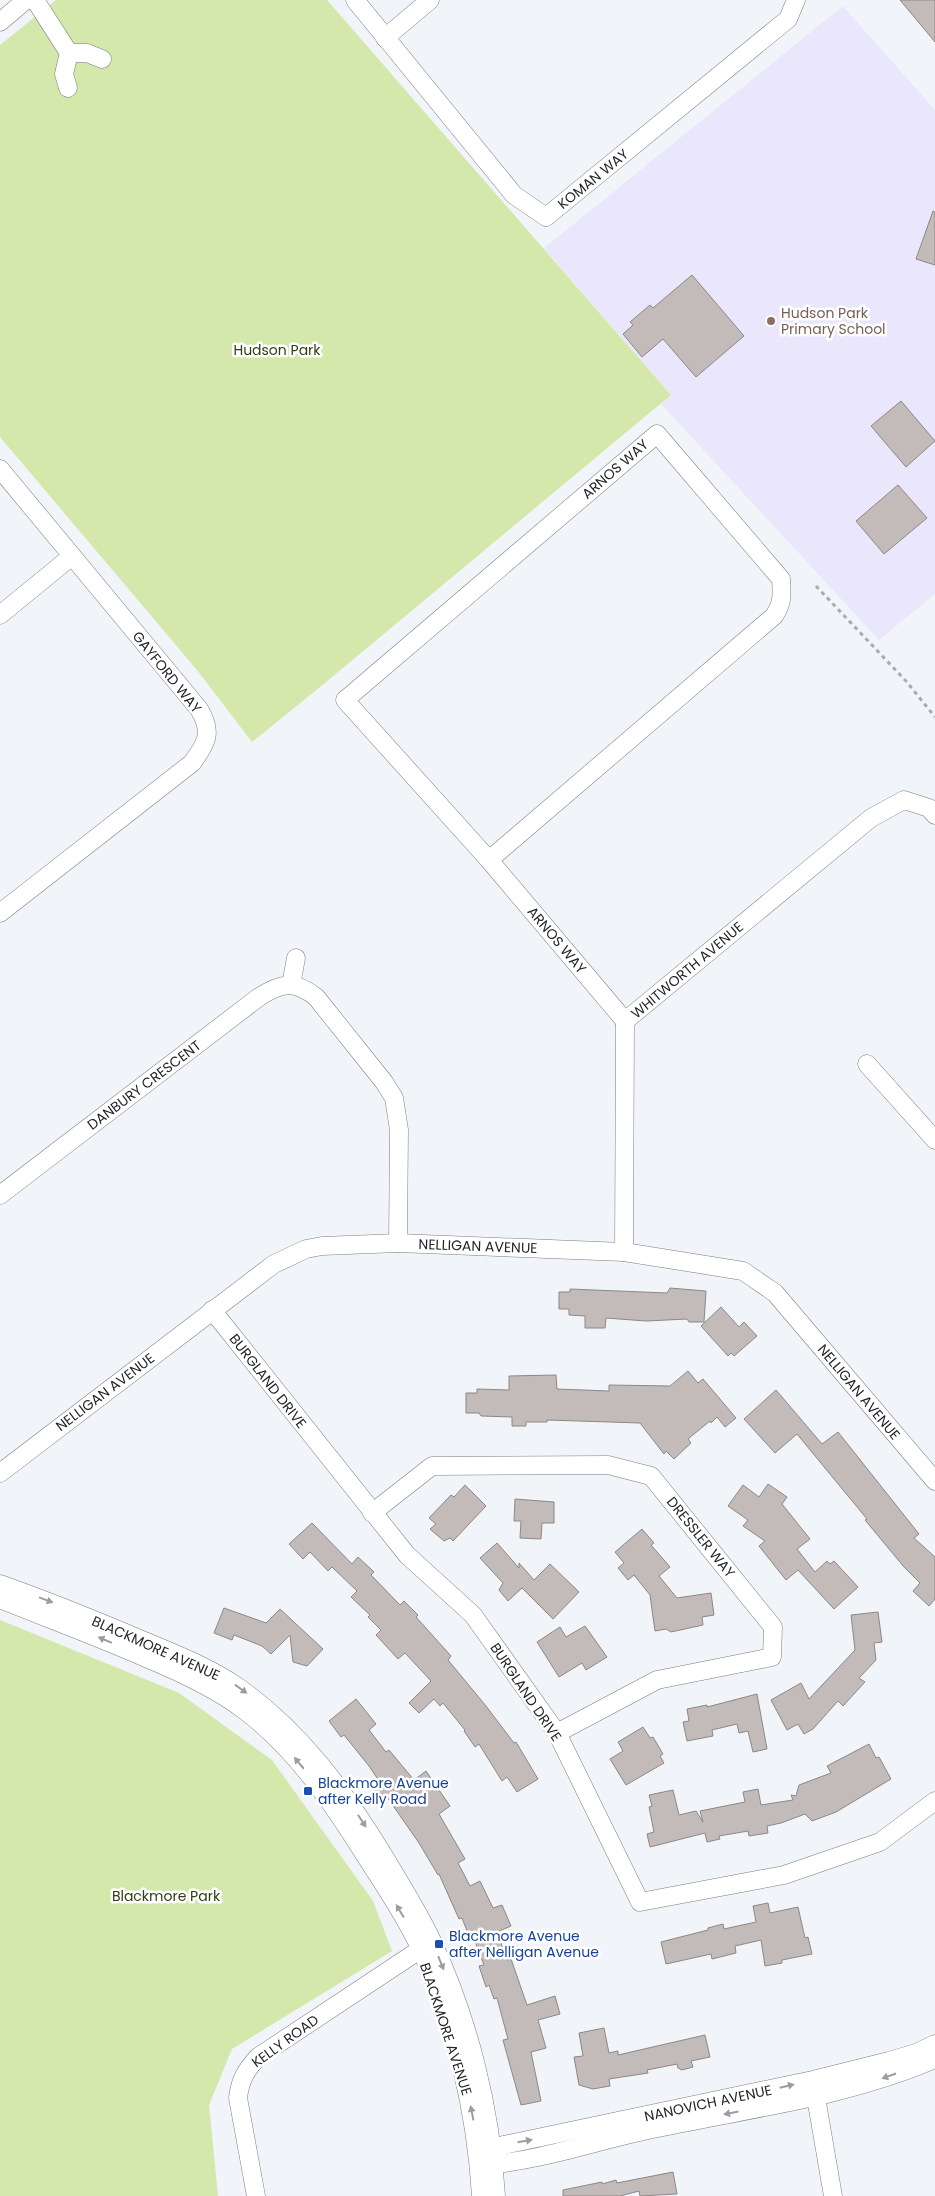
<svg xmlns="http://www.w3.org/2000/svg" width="935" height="2196" font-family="Poppins,sans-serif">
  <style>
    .education { fill: #eae7fd }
    .green { fill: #d3e8aa }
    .building { fill: #c2bbb9; stroke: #8d8785 }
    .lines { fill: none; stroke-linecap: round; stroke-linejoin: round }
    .minor-casing { stroke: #7a7d81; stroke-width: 19 }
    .path { stroke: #a9abaf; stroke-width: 3; stroke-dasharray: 4 4; stroke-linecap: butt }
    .minor { stroke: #fff; stroke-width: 18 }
    .oneway { fill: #9c9d9e }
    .education-dot { fill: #8d6e63; stroke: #fff; stroke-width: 2 }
    .transit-dot { fill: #1a4fb4; stroke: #fff; stroke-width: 2 }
    .labels { text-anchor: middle; stroke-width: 5; stroke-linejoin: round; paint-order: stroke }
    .street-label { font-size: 14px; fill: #242527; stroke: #fff }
    .education-label { font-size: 14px; fill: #785e54; stroke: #fff; text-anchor: start }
    .park-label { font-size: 14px; fill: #323d16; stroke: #fff }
    .transit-label { font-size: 14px; fill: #164399; stroke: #fff; text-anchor: start }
  </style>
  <rect width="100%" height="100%" fill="#f1f4f9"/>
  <polygon class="education" points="843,6 935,110 935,594 879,640 661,404 671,395 544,248"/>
  <g class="green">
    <polygon points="56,0 327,0 671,395 320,687 252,742 197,670 0,437 0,45"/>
    <polygon points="0,1620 179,1693 272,1760 373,1901 392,1951 232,2049 209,2105 218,2196 0,2196"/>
  </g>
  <g class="building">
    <polygon points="900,0 935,0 935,42"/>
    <polygon points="933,211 935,212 935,265 916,259"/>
    <polygon points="692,275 744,336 696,377 663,339 642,357 623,334 633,325 630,322 650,305 653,308"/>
    <polygon points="901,401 935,441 906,467 871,426"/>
    <polygon points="898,485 927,518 884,554 856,521"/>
    <polygon points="670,1288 706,1291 704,1322 689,1322 687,1319 646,1321 606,1318 605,1328 585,1328 585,1316 569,1315 569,1309 559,1309 559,1292 570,1292 570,1289 667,1293"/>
    <polygon points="721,1307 739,1327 744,1322 757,1336 734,1356 731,1353 728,1356 701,1326"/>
    <polygon points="688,1371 698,1383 703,1379 736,1418 725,1427 717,1417 711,1423 710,1421 688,1439 691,1443 674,1459 666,1451 664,1454 640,1423 547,1420 547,1422 526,1422 526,1426 512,1426 512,1417 481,1416 479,1413 466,1413 466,1393 477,1393 477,1389 509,1390 509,1376 556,1375 557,1389 609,1391 609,1385 670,1386"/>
    <polygon points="776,1390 822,1444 838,1432 919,1534 914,1538 935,1557 935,1599 929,1606 913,1591 920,1583 904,1567 865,1520 867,1519 797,1434 775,1453 744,1419"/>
    <polygon points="768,1484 787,1497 782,1504 810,1539 797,1549 815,1572 827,1561 830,1564 834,1561 858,1587 834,1609 798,1570 786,1580 759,1546 765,1541 743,1526 748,1520 728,1506 743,1485 759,1497"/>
    <polygon points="465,1485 486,1506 453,1541 450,1538 444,1541 430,1529 436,1524 429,1518 451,1495 454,1497"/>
    <polygon points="515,1499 554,1502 554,1523 542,1523 541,1539 520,1538 521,1521 514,1521"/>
    <polygon points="312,1523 352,1564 358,1557 374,1572 371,1575 400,1605 404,1601 418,1615 416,1617 451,1656 448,1660 486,1706 514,1743 516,1742 538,1779 517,1792 507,1777 502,1781 479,1744 475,1747 464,1731 465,1730 443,1703 440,1706 434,1699 419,1713 409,1703 431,1681 405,1653 398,1659 376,1635 381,1630 368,1617 370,1615 351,1597 357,1591 332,1567 328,1571 310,1552 303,1559 289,1544"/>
    <polygon points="642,1529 654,1543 651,1545 670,1567 659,1576 677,1598 711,1593 714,1615 702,1617 703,1625 671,1632 666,1629 655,1631 650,1595 634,1575 628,1580 618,1568 624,1563 615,1552"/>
    <polygon points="497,1543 519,1568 519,1563 534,1580 550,1564 579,1592 553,1619 522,1588 508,1601 499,1590 503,1583 480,1558"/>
    <polygon points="224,1608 266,1623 280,1609 323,1649 307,1666 293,1662 290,1635 271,1654 262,1646 234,1635 232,1640 214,1633"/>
    <polygon points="878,1612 882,1642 874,1643 876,1660 859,1678 865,1682 843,1706 838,1701 813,1729 804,1734 798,1724 787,1730 771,1700 801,1683 809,1699 855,1650 851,1615"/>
    <polygon points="585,1626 607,1657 586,1670 582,1663 559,1677 537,1642 560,1627 566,1637"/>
    <polygon points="757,1694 767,1749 753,1752 748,1731 739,1733 737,1724 712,1730 713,1736 687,1741 683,1722 689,1721 687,1709 707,1705 707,1707"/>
    <polygon points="356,1699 376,1724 369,1730 386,1752 389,1750 414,1780 426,1771 450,1806 439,1814 465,1859 458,1863 470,1886 480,1881 493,1908 502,1905 511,1926 497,1932 507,1960 511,1959 527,2005 555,1996 560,2014 538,2020 546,2048 531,2052 541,2101 521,2105 503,2040 508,2039 497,1998 494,1999 489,1985 486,1987 479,1966 484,1965 474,1939 471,1941 462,1918 459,1919 439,1874 438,1875 419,1843 385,1794 381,1798 372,1787 379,1781 369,1766 344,1735 341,1737 329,1721"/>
    <polygon points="643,1727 650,1738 653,1737 663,1754 660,1756 664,1763 626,1785 610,1759 623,1751 618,1742"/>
    <polygon points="869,1744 876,1758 879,1757 891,1779 836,1812 812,1821 805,1814 781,1823 767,1826 768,1833 749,1836 748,1831 719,1836 720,1839 707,1842 705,1833 650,1847 647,1834 654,1832 649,1807 652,1806 649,1795 673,1790 679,1815 696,1811 703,1822 700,1811 745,1802 743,1792 758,1789 761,1805 793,1800 791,1795 796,1796 799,1785 831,1773 827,1766"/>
    <polygon points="768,1903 770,1913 798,1907 805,1938 808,1937 812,1954 782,1960 782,1963 765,1966 761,1940 735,1946 736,1953 712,1959 711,1954 666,1964 661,1942 708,1930 708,1928 723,1924 724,1929 756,1922 753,1906"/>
    <polygon points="604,2028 609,2053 618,2051 618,2055 705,2035 710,2057 691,2061 693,2067 682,2070 678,2068 677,2064 647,2070 648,2073 609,2079 610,2086 593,2089 579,2085 574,2057 583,2056 579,2033"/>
    <polygon points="673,2172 677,2194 640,2196 639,2191 620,2196 563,2196 563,2190 602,2182 602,2184 616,2180 617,2183"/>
  </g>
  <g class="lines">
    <defs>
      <g id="minor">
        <polyline points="35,0 69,53 87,53 102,59"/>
        <polyline points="355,0 514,195 546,217 788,19 796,0"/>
        <polyline points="0,22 26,0"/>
        <polyline points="385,38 430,0"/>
        <polyline points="68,88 64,74 69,53"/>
        <path d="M0 469 199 709C213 732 207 743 192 763L0 913"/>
        <polyline points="0,615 72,556"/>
        <path d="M489 860 345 700 657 434 781 579C782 594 783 603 774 616L489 860 625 1021"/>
        <polyline points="291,985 296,958"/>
        <polyline points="867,1064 935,1140"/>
        <path d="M0 1195 259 997C281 983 294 980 316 997L384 1082 394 1098 399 1130 398 1243"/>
        <polyline points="624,1252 625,1021 871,818 904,800 929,808 935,815"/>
        <polyline points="212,1310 407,1555 473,1615 557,1733 640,1902 784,1875 880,1842 935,1801"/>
        <polyline points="0,1473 274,1264 306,1249 322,1246 398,1243 624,1252 743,1271 775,1293 935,1481"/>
        <polyline points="372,1513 432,1466 608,1465 651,1476 773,1627 772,1657 657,1680 557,1733"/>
        <path d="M0 1584C48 1601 95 1620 142 1640 175 1654 209 1667 238 1687 299 1730 343 1789 382 1853 399 1881 418 1911 432 1941 469 2020 491 2109 496 2196"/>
        <path d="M0 1599C49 1619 98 1637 146 1658 180 1672 215 1688 244 1710 293 1747 329 1798 361 1849 381 1881 404 1913 420 1948 456 2025 476 2112 481 2196"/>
        <polyline points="814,2086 833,2196"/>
        <polyline points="480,2150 813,2080 889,2061 916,2053 935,2044"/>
        <path d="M484 2165C542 2161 601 2139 658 2128 751 2108 847 2097 935 2059"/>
        <path d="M256 2196 238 2098C240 2080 246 2070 258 2057L430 1943"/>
      </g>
    </defs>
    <use href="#minor" class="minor-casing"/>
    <polyline class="path" points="816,586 906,681 935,717"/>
    <use href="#minor" class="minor"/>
  </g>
  <defs><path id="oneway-solid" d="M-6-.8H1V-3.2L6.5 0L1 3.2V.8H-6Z" transform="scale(1.25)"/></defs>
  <g class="oneway">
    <use href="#oneway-solid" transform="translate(46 1600) rotate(20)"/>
    <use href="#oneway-solid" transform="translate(105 1640) rotate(-157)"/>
    <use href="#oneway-solid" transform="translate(241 1689) rotate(36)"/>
    <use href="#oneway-solid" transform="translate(299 1763) rotate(-130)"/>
    <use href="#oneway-solid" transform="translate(362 1821) rotate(57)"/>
    <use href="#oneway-solid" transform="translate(400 1911) rotate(-121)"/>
    <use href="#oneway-solid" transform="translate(441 1963) rotate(68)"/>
    <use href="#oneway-solid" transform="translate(889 2076) rotate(161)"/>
    <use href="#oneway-solid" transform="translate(787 2086) rotate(-13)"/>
    <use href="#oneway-solid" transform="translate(472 2113) rotate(-101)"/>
    <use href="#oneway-solid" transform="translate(731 2113) rotate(169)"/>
    <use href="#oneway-solid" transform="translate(525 2141) rotate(-10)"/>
  </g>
  <circle class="education-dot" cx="771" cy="321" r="5"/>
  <g class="transit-dot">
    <rect x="303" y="1786" width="10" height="10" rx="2.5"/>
    <rect x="434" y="1939" width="10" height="10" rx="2.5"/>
  </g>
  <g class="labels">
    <g class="street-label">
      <text transform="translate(593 179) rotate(-39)" y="5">KOMAN WAY</text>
      <text transform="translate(615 469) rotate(-41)" y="5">ARNOS WAY</text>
      <text transform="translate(167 672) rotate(51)" y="5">GAYFORD WAY</text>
      <text transform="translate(557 940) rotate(50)" y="5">ARNOS WAY</text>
      <text transform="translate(687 970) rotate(-40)" y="5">WHITWORTH AVENUE</text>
      <text transform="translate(144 1085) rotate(-37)" y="5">DANBURY CRESCENT</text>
      <text transform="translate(478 1246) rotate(2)" y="5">NELLIGAN AVENUE</text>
      <text transform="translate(268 1381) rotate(52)" y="5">BURGLAND DRIVE</text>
      <text transform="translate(105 1392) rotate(-37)" y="5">NELLIGAN AVENUE</text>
      <text transform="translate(859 1392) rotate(50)" y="5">NELLIGAN AVENUE</text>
      <text transform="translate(701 1537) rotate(51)" y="5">DRESSLER WAY</text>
      <text transform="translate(156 1648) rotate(24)" y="5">BLACKMORE AVENUE</text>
      <text transform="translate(526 1692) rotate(56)" y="5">BURGLAND DRIVE</text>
      <text transform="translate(446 2029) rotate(72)" y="5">BLACKMORE AVENUE</text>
      <text transform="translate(285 2041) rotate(-36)" y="5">KELLY ROAD</text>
      <text transform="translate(708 2103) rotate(-12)" y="5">NANOVICH AVENUE</text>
    </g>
    <g class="education-label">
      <text x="781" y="318">Hudson Park<tspan x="781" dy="16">Primary School</tspan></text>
    </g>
    <g class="park-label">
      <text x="277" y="355">Hudson Park</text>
      <text x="166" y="1901">Blackmore Park</text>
    </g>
    <g class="transit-label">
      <text x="318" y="1788">Blackmore Avenue<tspan x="318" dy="16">after Kelly Road</tspan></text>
      <text x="449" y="1941">Blackmore Avenue<tspan x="449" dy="16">after Nelligan Avenue</tspan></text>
    </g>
  </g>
</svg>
